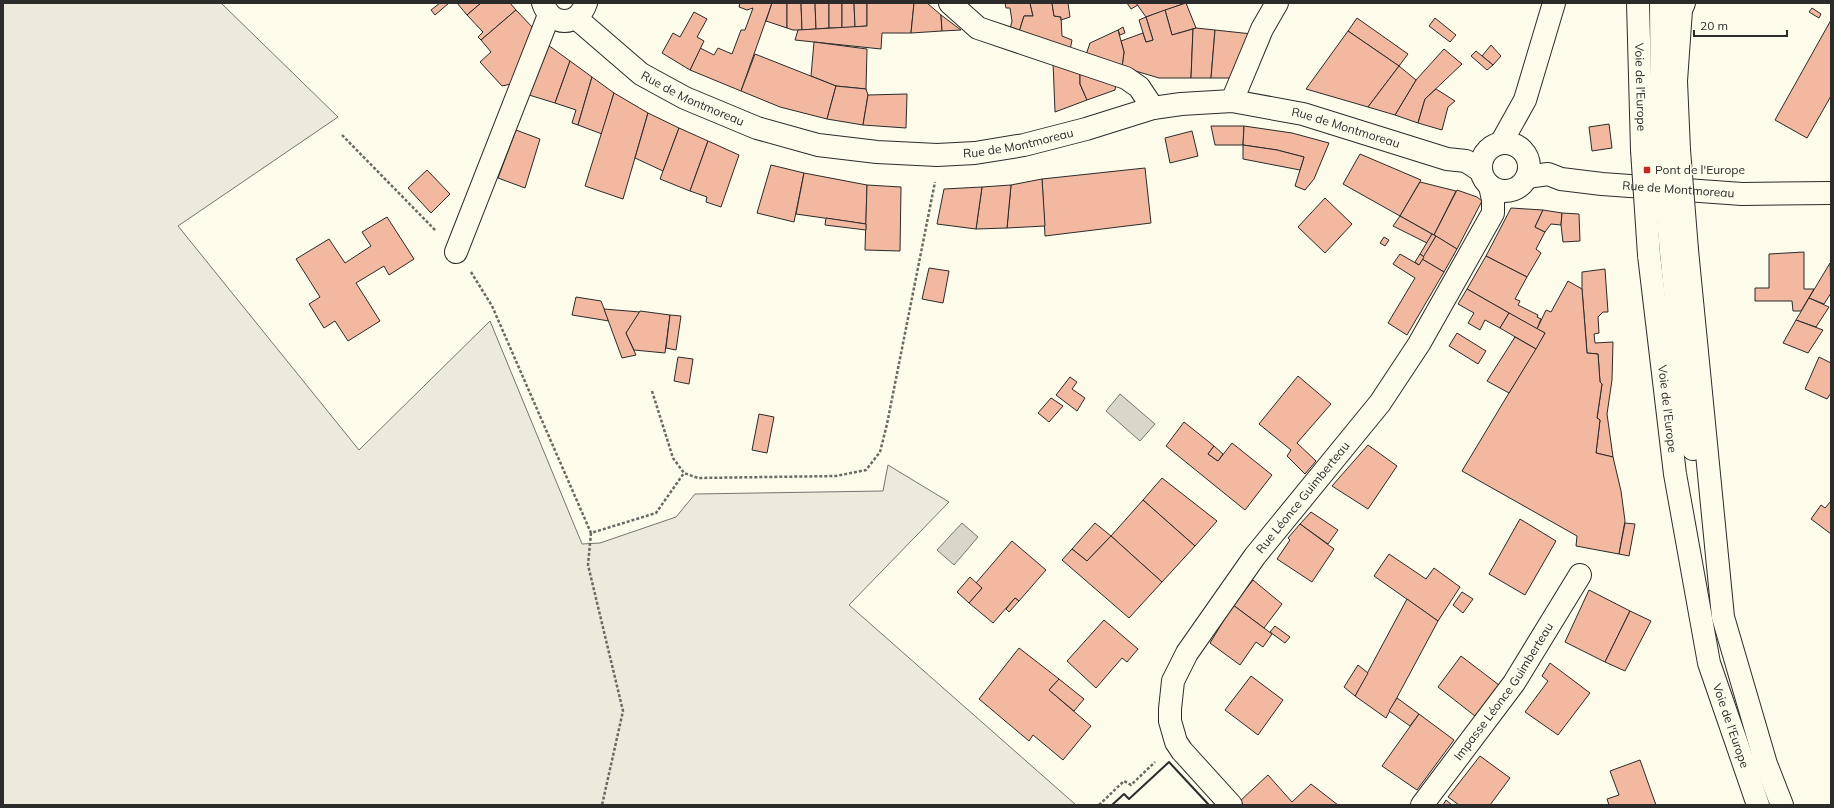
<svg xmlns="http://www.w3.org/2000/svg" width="1834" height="808" font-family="Mulish,sans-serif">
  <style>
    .green { fill: #ecebdb; stroke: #74746e }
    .water { fill: #d8d7c9; stroke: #74746e }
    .building { fill: #f2b8a0; stroke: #2b2b2b }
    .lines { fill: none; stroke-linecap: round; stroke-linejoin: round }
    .minor-casing { stroke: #2b2b2b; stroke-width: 24 }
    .major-casing { stroke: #2b2b2b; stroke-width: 24 }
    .path { stroke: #6a6964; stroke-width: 2.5; stroke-dasharray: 3 2; stroke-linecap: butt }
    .minor { stroke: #fdfbea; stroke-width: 22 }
    .major { stroke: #fdfbea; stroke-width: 22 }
    .major-bridge-casing { stroke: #2b2b2b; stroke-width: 24; stroke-linecap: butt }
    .major-bridge { stroke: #fdfbea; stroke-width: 22 }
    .wall { stroke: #2b2b2b; stroke-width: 2 }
    .poi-dot { fill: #c62828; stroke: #fdfbea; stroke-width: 1.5 }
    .labels { text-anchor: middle; stroke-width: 3; stroke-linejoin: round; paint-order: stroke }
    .street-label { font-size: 12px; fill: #2b2b2b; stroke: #fdfbea }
    .poi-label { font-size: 12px; fill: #2b2b2b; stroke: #fdfbea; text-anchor: start }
  </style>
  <rect width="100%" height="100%" fill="#fdfbea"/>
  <polygon class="green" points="3,3 221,3 338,117 178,226 359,450 490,321 582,544 600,543 676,517 695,494 883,491 888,465 949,502 849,605 1076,805 3,805"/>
  <g class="water">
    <polygon points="1120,394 1155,424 1140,441 1106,411"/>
    <polygon points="962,523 978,537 954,565 937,550"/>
  </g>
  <g class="building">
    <polygon points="440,3 449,3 435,15 431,10"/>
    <polygon points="457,3 481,3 467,15"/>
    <polygon points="481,3 510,3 516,10 481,40 478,37 483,32 467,15"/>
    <polygon points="740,3 772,3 741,91 690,70 700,48 714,55 718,48 732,54 741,30 745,30 753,8 747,10 739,7"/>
    <polygon points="772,3 787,3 787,28 766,21"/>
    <polygon points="787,3 801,3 802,30 793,30 787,28"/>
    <polygon points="801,3 815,3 816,29 802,30"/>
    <polygon points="815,3 829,3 829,28 816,29"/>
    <rect x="829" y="3" width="13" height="25"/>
    <polygon points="842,3 854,3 855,27 842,28"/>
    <polygon points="854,3 867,3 867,26 855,27"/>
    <polygon points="867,3 914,3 911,33 882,33 881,49 795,40 798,30 867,26"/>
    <polygon points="914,3 927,3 941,15 942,31 911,33"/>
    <polygon points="1005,3 1030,3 1033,16 1024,16 1019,32 1010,29 1012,21 1010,8 1006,8"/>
    <polygon points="1030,3 1052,3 1054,16 1061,17 1062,36 1072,40 1070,50 1019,32 1024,16 1033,16"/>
    <polygon points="1052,3 1068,3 1070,17 1061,20 1061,17 1054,16"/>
    <polygon points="1127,3 1136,3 1138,5 1131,9"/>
    <polygon points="1136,3 1186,3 1146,17"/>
    <polygon points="1186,3 1196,28 1172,35 1165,10"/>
    <polygon points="1812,8 1821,14 1819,18 1809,12"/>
    <polygon points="516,10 534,29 511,84 502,86 480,62 491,52 481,40"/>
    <polygon points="1165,10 1172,35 1193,29 1191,78 1159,78 1122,67 1124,52 1121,41 1143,33 1146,42 1153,40 1146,17"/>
    <polygon points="694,12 707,19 697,37 704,41 690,70 662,53 673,33 680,37"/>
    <polygon points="941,15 961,30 942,31"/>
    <polygon points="1146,17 1153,40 1146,42 1139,20"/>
    <polygon points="1357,18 1408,54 1399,66 1348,31"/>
    <polygon points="1435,18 1456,35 1450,42 1429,26"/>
    <polygon points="1831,20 1831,96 1807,138 1775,120"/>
    <polygon points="1123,27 1125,33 1120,35 1118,30"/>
    <polygon points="1196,28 1215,30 1211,78 1191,78 1193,29"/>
    <polygon points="1118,30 1124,52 1122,67 1086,55 1090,43"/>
    <polygon points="1215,30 1252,34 1230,78 1211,78"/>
    <polygon points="1348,31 1399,66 1368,107 1306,89"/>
    <polygon points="814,42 867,49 866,89 836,86 811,76"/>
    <polygon points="548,45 570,61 555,103 529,95"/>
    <polygon points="1491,45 1501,56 1493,65 1482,56"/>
    <polygon points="1444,49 1462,64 1425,99 1418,123 1395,115 1416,80"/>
    <polygon points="1476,51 1493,65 1487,70 1471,56"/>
    <polygon points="755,54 836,86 827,119 780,107 741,91"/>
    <polygon points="570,61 592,77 578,125 572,123 576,110 555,103"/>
    <polygon points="1053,62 1080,71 1080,84 1087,100 1055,112"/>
    <polygon points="1399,66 1416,80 1395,115 1368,107"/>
    <polygon points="1080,71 1116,84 1115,90 1087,100 1080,84"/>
    <polygon points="592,77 614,93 602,134 578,125"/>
    <polygon points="836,86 866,89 868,95 863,125 827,119"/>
    <polygon points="1436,89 1455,101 1448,107 1442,130 1418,123 1425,99"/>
    <polygon points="614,93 648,113 623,199 585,186"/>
    <polygon points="907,94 906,128 863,125 868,95"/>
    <polygon points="648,113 679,128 663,171 635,158"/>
    <polygon points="1609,124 1612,148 1592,151 1589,127"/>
    <polygon points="1211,126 1244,126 1243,145 1215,145"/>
    <polygon points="1244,126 1292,133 1329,143 1314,179 1305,190 1295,186 1304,157 1277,150 1243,145"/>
    <polygon points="679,128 708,141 690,191 660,179"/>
    <polygon points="516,130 540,139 525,188 498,178"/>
    <polygon points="1192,131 1198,156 1170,163 1165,138"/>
    <polygon points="708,141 739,155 721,207 706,202 707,197 690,191"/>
    <polygon points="1243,145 1277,150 1304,157 1300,170 1243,159"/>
    <polygon points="1360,154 1421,180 1400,216 1343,184"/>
    <polygon points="771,165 804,173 794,222 757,213"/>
    <polygon points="1145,168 1151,223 1045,236 1042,179"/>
    <polygon points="427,170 450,194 431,213 408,188"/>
    <polygon points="804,173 867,185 866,224 796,214"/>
    <polygon points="1042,179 1045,226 1007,228 1011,185"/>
    <polygon points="1420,182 1456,191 1434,235 1400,216"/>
    <polygon points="867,185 901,187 900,251 865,250"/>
    <polygon points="1011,185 1007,228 976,229 982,187"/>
    <polygon points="982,187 976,229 937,224 944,189"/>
    <polygon points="1457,190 1477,197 1482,201 1457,249 1434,235"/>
    <polygon points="1325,198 1352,224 1325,253 1298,227"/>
    <polygon points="1511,208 1543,210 1535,227 1545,232 1536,249 1541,253 1527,277 1486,256"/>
    <polygon points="1543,210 1562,213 1561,225 1551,224 1545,232 1535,227"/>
    <polygon points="1562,213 1579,214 1580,241 1563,242 1561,225"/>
    <polygon points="1400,216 1432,234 1427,243 1393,226"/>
    <polygon points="387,217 414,259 389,275 384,266 356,283 380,321 348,341 335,321 324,328 309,304 320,297 296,259 329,239 345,263 371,246 362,232"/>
    <polygon points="826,218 866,224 866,230 825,225"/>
    <polygon points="1432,234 1436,236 1424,257 1420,254"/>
    <polygon points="1436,236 1457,249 1444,272 1422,259"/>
    <polygon points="1384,237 1389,240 1385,246 1380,243"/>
    <polygon points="1804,252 1804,289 1814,289 1801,311 1793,311 1792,301 1755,301 1755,288 1769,288 1769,254"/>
    <polygon points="1400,254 1419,265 1422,259 1444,272 1407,335 1388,323 1415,278 1393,264"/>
    <polygon points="1420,254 1424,257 1419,265 1415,262"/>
    <polygon points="1486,256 1527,277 1515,299 1520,301 1518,305 1538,315 1537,317 1541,319 1537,329 1467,289"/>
    <polygon points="1830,263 1831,293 1824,304 1809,298"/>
    <polygon points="929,268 949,271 943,303 922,299"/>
    <polygon points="1605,269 1608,312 1603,312 1598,317 1599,333 1594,334 1595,343 1613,342 1612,380 1607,414 1613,457 1596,453 1600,420 1597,418 1602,384 1600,382 1598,354 1587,353 1582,289 1582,272"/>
    <polygon points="1568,281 1582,289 1587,353 1598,354 1600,382 1602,384 1597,418 1600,420 1596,453 1613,457 1621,491 1625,521 1619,554 1576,546 1577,536 1462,471 1545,333 1537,329 1546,310 1551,312"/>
    <polygon points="1467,289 1509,313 1500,328 1485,320 1480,330 1468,323 1474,313 1458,304"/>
    <polygon points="576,297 601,301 609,321 572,315"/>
    <polygon points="1809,298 1829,307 1816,327 1796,320"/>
    <polygon points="604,309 640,312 626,333 636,355 622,358"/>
    <polygon points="640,311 670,315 665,353 634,350 626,333"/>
    <polygon points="1509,313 1545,333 1536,349 1500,328"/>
    <polygon points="670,315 681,316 676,350 666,348"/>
    <polygon points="1796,320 1823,330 1808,353 1783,343"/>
    <polygon points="1457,333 1486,351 1478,364 1449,346"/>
    <polygon points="1515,337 1536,349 1509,393 1487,381"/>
    <polygon points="678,357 693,359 689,384 674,381"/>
    <polygon points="1819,357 1831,363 1831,393 1827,399 1805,389"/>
    <polygon points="1298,376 1331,404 1297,443 1316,461 1305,474 1287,456 1291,450 1259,424"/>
    <polygon points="1070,377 1077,382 1072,389 1085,398 1077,411 1056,395"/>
    <polygon points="1051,398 1063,406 1049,422 1038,413"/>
    <polygon points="759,414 774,417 767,453 752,450"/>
    <polygon points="1184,422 1214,446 1208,454 1218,461 1232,443 1272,475 1245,510 1166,446"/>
    <polygon points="1368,445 1397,466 1368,509 1332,486"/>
    <polygon points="1214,446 1223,454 1218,461 1208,454"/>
    <polygon points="1162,478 1217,521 1195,546 1143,500"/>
    <polygon points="1143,500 1195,546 1162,582 1111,536"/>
    <polygon points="1831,501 1831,534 1811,519 1821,505 1825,508"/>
    <polygon points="1311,512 1338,530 1328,544 1300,524"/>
    <polygon points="1520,519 1556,541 1525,595 1489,574"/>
    <polygon points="1095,523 1111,536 1087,561 1072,549"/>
    <polygon points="1625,523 1635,524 1629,556 1619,554"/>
    <polygon points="1300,524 1334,549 1312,582 1277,559 1290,540 1288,538"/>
    <polygon points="1111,536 1162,582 1129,618 1062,560 1072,549 1087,561"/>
    <polygon points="1012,541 1046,570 1019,601 1015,598 993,623 969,603 982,588 976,583"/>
    <polygon points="1389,554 1426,579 1434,568 1460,587 1438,621 1374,576"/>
    <polygon points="970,577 982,588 969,603 957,592"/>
    <polygon points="1253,580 1282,604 1264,628 1233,605"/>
    <polygon points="1589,590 1630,611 1605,662 1565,642"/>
    <polygon points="1462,592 1473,599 1463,613 1453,605"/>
    <polygon points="1015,598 1019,601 1009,612 1006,609"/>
    <polygon points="1407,599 1438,621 1386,718 1355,696"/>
    <polygon points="1233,605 1272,634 1263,647 1256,642 1240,665 1210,643"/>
    <polygon points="1630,611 1651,621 1625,671 1605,662"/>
    <polygon points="1104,620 1138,649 1127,662 1122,658 1096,688 1067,661"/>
    <polygon points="1275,626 1290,637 1285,643 1270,632"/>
    <polygon points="1019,648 1059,679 1049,690 1091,726 1063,760 1033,735 1029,741 979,699"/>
    <polygon points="1461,656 1499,685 1475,716 1438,687"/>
    <polygon points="1550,663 1590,693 1558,735 1525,712 1548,681 1542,676"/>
    <polygon points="1358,665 1368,673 1355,696 1344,687"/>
    <polygon points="1251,676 1283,700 1258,735 1225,710"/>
    <polygon points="1059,679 1084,699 1074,711 1049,690"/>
    <polygon points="1397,698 1419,714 1410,726 1389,711"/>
    <polygon points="1419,714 1454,740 1417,790 1382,766"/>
    <polygon points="1480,756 1510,778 1490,805 1459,805 1448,797"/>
    <polygon points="1640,760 1656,805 1609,805 1607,799 1619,795 1610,771"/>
    <polygon points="1268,775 1292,802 1311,784 1338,805 1244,805 1240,801"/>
    <polygon points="1446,800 1452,805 1443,805"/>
  </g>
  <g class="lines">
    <defs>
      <g id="minor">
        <polyline points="950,3 978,28 1126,78 1139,87 1153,108"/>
        <polyline points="1232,101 1262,29 1277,3"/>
        <polyline points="456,252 549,15"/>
        <path id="s1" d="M1231 805 1182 751 1176 742 1170 721V709L1173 681 1187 653 1255 556 1380 403 1419 344 1493 213V200L1490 186"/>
        <path id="s2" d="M1422 805 1514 683 1580 575"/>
      </g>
      <g id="major">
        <path d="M543 3C551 27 578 27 586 3"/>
        <path id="s3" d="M1638 3 1642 150"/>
        <polyline points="1661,3 1662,152"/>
        <path id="s4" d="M576 18 641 74 685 98 757 128 818 145 877 152 937 155 975 153 1024 145 1086 129 1153 108 1181 104 1232 101 1303 114 1447 159 1466 161 1481 171"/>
        <circle cx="1505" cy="167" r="24"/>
        <polyline points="1501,143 1525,100 1554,3"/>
        <polyline points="1679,150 1676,81 1681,10 1684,3"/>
        <path id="s5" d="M1527 177 1548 174 1561 179 1602 184 1742 194 1831 193"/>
        <polyline points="1687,250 1723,617 1766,764 1782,805"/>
        <polyline points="1671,252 1689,429 1693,449"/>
        <path id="s6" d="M1649 255 1675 474 1709 663 1758 805"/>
      </g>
    </defs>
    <use href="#minor" class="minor-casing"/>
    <use href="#major" class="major-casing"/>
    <g class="path">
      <polyline points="342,135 436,231"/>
      <polyline points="471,272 492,306 591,533 656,513 684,473"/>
      <polyline points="652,391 673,458 684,473 698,478 836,476 866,470 880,452 887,424 935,182"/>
      <polyline points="591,533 588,565 623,711 602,805"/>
      <polyline points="1099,805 1124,781 1131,785 1155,762"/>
    </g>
    <use href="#minor" class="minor"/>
    <use href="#major" class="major"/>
    <defs>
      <g id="major-bridge">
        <polyline points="1642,150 1649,255"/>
        <polyline points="1679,150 1687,250"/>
        <polyline points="1662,152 1671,252"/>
      </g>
    </defs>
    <use href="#major-bridge" class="major-bridge-casing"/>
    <use href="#major-bridge" class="major-bridge"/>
    <polyline class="wall" points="1112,805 1124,794 1129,799 1169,762 1209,805"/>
  </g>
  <rect class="poi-dot" x="1643" y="166" width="8" height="8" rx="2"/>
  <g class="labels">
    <g class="street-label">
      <text dy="4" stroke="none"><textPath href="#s3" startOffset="84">Voie de l'Europe</textPath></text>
      <text dy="4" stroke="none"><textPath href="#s4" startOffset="143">Rue de Montmoreau</textPath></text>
      <text dy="4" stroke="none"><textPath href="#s4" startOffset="815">Rue de Montmoreau</textPath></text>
      <text dy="4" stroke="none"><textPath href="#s4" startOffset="479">Rue de Montmoreau</textPath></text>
      <text dy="4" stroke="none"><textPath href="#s5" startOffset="153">Rue de Montmoreau</textPath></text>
      <text dy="4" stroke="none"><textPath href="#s6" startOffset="155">Voie de l'Europe</textPath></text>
      <text dy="4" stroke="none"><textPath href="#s1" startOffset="371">Rue Léonce Guimberteau</textPath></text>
      <text dy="4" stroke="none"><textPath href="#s2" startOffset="140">Impasse Léonce Guimberteau</textPath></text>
      <text dy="4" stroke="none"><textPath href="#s6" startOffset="479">Voie de l'Europe</textPath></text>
    </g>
    <g class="poi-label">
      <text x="1655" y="174">Pont de l'Europe</text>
    </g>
  </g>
  <rect width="1834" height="808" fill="none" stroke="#2b2b2b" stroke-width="8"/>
  <path d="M1694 30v6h93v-6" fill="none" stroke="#2b2b2b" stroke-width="2"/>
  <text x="1700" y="30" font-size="12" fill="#2b2b2b" stroke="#fdfbea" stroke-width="3" paint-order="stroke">20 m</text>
</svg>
